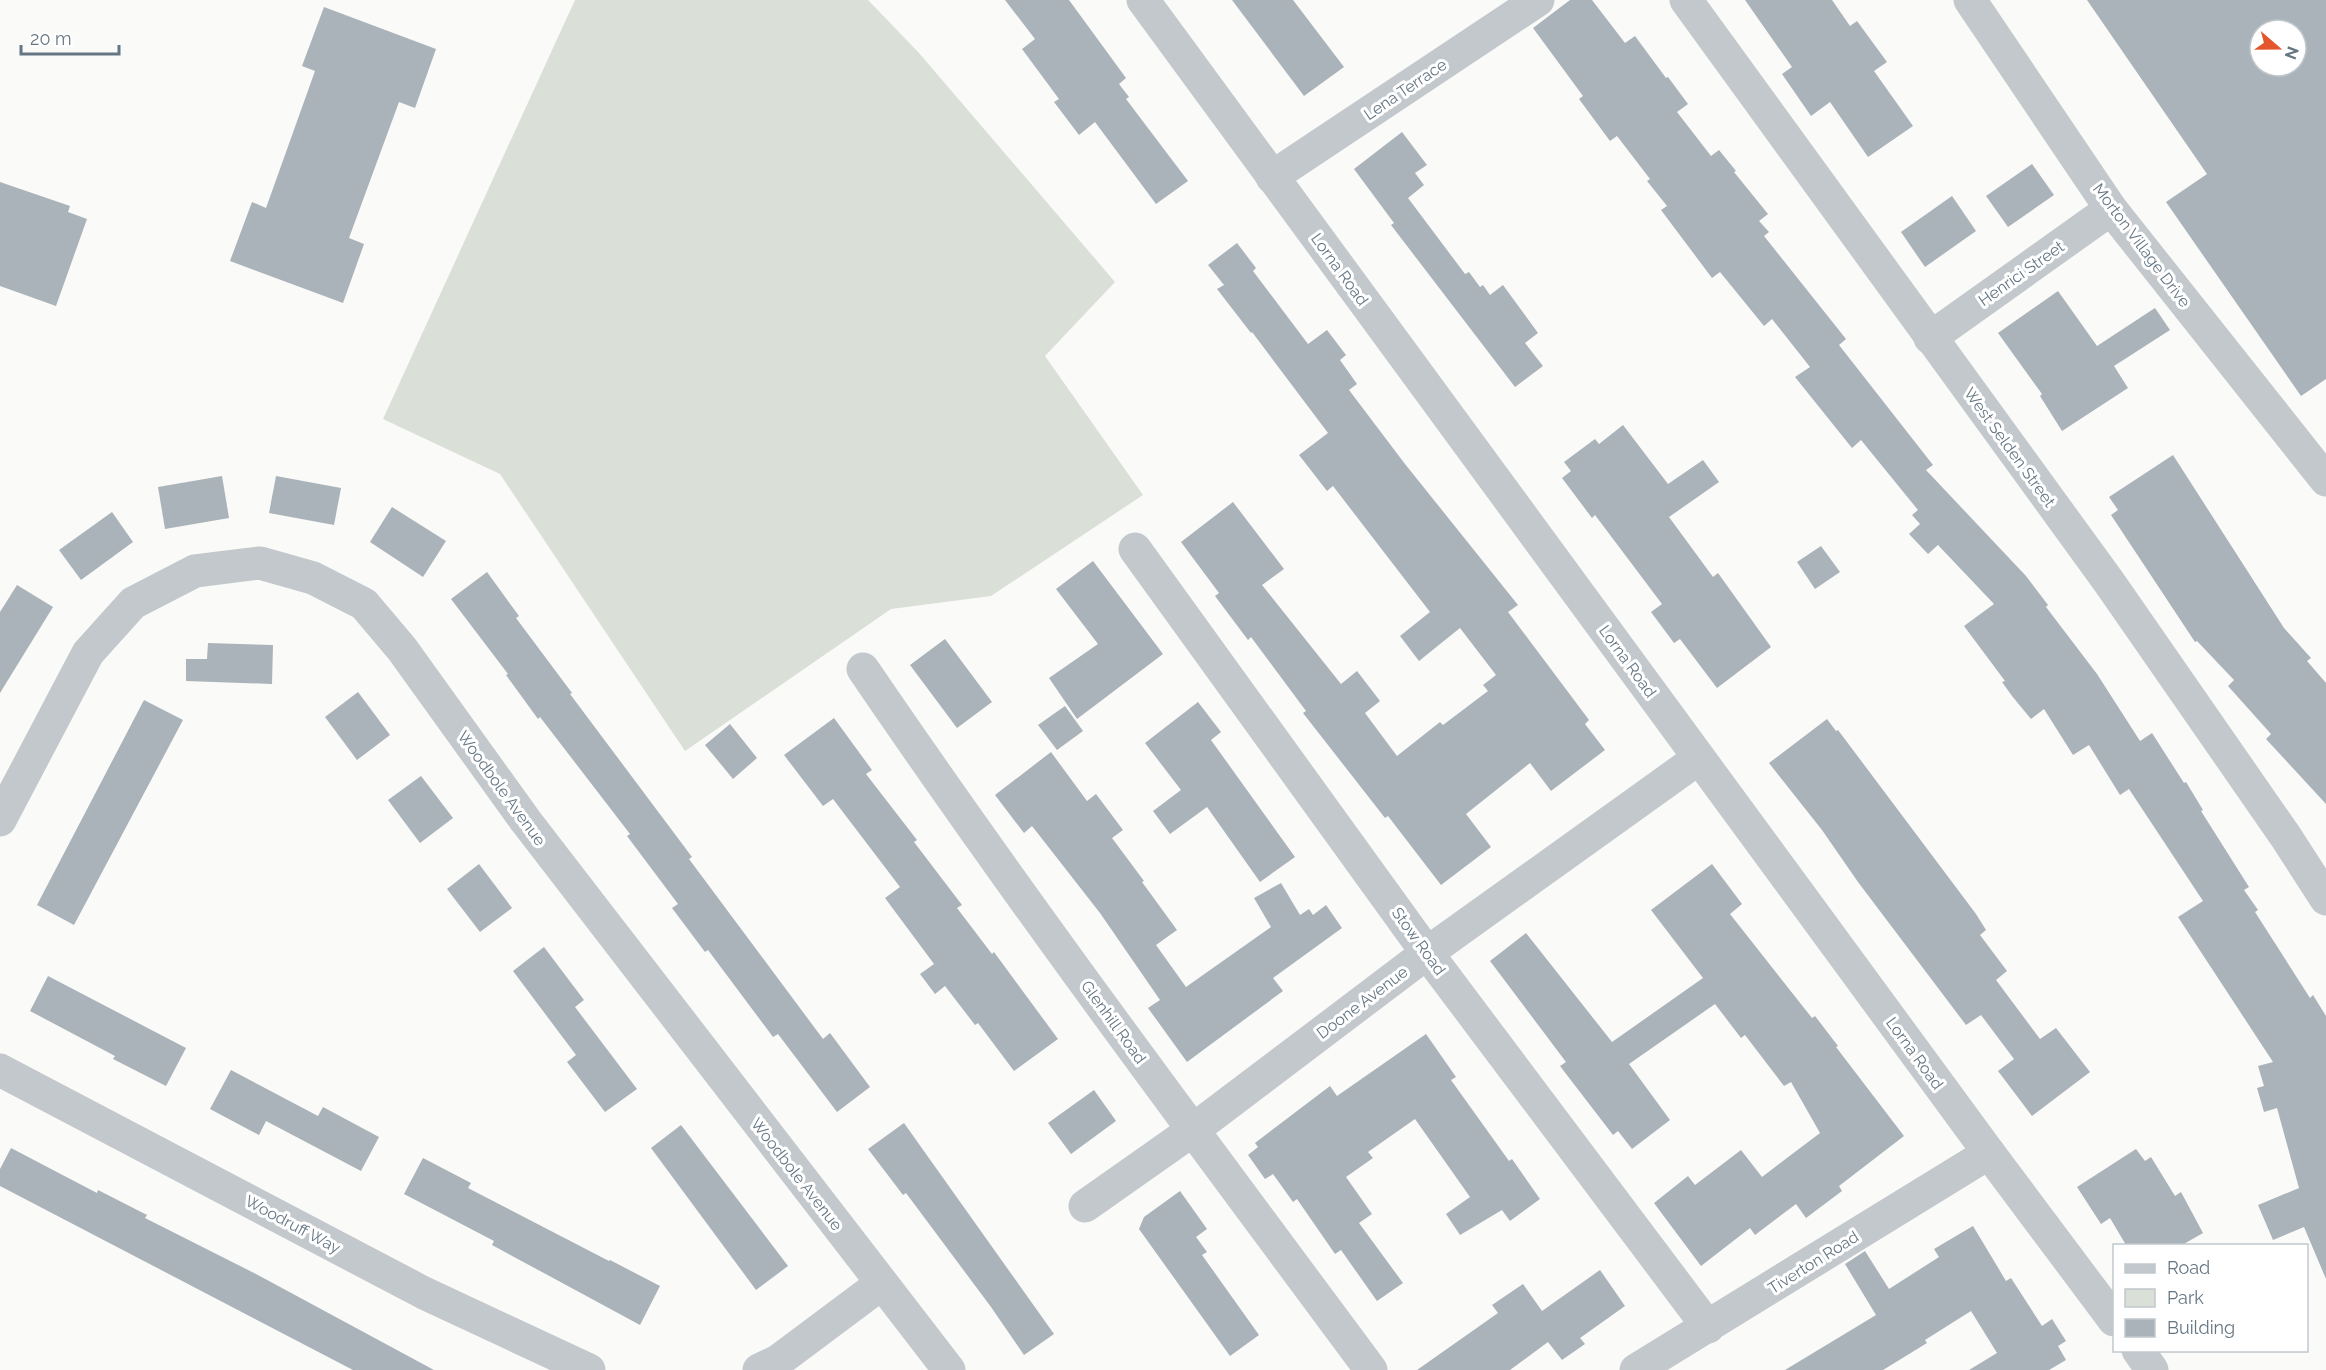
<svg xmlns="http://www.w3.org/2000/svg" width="2326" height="1370" font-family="Raleway,sans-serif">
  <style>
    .green { fill: #dadfd7 }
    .building { fill: #aab3b9; fill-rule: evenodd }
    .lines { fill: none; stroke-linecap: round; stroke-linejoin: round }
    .minor { stroke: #c3c8cc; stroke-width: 33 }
    .labels { text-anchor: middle; stroke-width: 6; stroke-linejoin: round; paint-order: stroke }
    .street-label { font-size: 16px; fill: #657683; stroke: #fff }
  </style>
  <rect width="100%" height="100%" fill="#fafaf8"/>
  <polygon class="green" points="575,0 868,0 919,53 1115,282 1045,356 1143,495 991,596 891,609 685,751 500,474 383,419"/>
  <g class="building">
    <polygon points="1005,0 1069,0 1126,78 1119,84 1129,97 1126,99 1188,181 1156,204 1095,122 1079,135 1054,102 1059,99 1022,49 1035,39"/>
    <polygon points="1232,0 1293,0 1344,67 1304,96"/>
    <polygon points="1570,0 1592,0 1625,43 1635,36 1666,78 1668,77 1688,104 1677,112 1711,156 1719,150 1736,171 1734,172 1768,214 1759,221 1769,232 1764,236 1846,339 1839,345 1933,465 1926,470 2026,576 2048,605 2046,607 2097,674 2140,741 2152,733 2184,783 2186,782 2203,810 2201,811 2249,887 2244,890 2258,910 2255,912 2310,998 2313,995 2326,1016 2326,1279 2304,1227 2273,1240 2258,1205 2299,1188 2277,1108 2264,1112 2257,1088 2264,1086 2258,1066 2273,1062 2178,917 2203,901 2129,789 2120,795 2089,745 2073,755 2044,709 2031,719 2012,696 2002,682 2005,681 1964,626 1994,604 1938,545 1928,554 1909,534 1920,524 1912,515 1918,510 1861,440 1852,448 1795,377 1810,367 1772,319 1764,326 1720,272 1712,278 1661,210 1667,206 1647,181 1650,179 1617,136 1610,141 1579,99 1583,96 1533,28"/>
    <polygon points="1745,0 1832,0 1850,26 1857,21 1887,62 1874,71 1913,126 1868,157 1830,102 1811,116 1782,74 1792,67"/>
    <path d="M2087 0H2326V379L2301 396 2166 202 2207 174ZM2260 30H2296V66H2260Z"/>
    <polygon points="324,7 436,49 415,108 399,102 349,238 364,244 343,303 230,261 252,202 266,208 315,71 302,66"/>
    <polygon points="1402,132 1427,165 1415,173 1424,185 1408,198 1465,274 1469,272 1480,287 1483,285 1490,295 1503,285 1538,333 1525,343 1543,366 1515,387 1391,225 1394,223 1354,169"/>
    <polygon points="2032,164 2054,195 2008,227 1986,196"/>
    <polygon points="0,182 70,206 68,212 87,219 56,306 0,286"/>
    <polygon points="1952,196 1976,231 1925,267 1901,232"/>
    <polygon points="1237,243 1256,268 1253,271 1308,344 1327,330 1346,355 1340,360 1357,384 1349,390 1405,464 1518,605 1508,612 1589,720 1585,724 1605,750 1551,791 1530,763 1466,814 1491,847 1441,885 1388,816 1385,818 1303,713 1306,711 1251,637 1248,640 1215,596 1219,593 1181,542 1233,502 1284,569 1262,585 1341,684 1357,671 1380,701 1365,713 1397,756 1440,722 1443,725 1488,691 1483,685 1496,675 1460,628 1419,661 1400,636 1430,612 1333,486 1327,491 1299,455 1328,433 1252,332 1251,333 1217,289 1224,285 1208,265"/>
    <polygon points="2058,291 2097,346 2155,308 2170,330 2114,366 2128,388 2062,431 2040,396 2042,394 1998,333"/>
    <polygon points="1623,425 1668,484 1703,460 1719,482 1669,517 1713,577 1718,573 1771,647 1717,688 1680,639 1674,643 1651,612 1662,604 1595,515 1592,518 1562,478 1571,471 1564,462 1595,439 1599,444"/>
    <polygon points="2173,455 2284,628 2311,658 2307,661 2326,683 2326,804 2266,739 2271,734 2228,686 2234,680 2197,641 2195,642 2111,515 2118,510 2109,497"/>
    <polygon points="222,476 229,518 165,529 158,487"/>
    <polygon points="276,476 341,488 334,525 269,513"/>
    <polygon points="392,507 446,541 423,577 370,542"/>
    <polygon points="112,512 133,542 81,580 59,550"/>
    <polygon points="1821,546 1840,572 1815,589 1797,562"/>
    <polygon points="1093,561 1163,654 1077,719 1049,678 1098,644 1056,589"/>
    <polygon points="487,572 519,616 516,618 572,693 570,694 692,857 689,859 823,1039 830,1033 870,1087 837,1112 778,1034 773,1037 708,950 705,952 672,908 678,904 627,836 630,834 540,717 538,719 506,675 508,674 451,599"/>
    <polygon points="17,585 53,607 0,693 0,612"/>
    <polygon points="945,639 992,702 957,728 910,665"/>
    <polygon points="208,643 273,645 272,684 186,681 186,659 207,659"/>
    <polygon points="358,692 390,735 357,760 325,717"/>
    <polygon points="144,700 183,720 74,925 37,905"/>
    <polygon points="1198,702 1221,732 1211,740 1295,857 1260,882 1207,807 1170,834 1153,811 1181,790 1145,743"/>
    <polygon points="1065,706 1083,731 1057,750 1038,725"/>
    <polygon points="834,718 872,770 866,774 917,840 914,842 962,905 957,908 992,954 994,952 1058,1039 1014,1071 978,1023 975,1025 945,986 935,994 920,974 934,964 885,898 900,887 833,799 823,806 784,755"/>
    <polygon points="1827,719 1836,731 1838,730 1976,914 1986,930 1980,935 2007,971 1996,980 2040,1039 2056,1028 2090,1072 2032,1116 1998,1071 2014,1059 1981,1015 1966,1025 1858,882 1822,830 1769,763"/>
    <polygon points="730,724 757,758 733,779 705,745"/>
    <polygon points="1051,752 1087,801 1096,794 1123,830 1112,838 1144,881 1142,882 1177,930 1156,945 1186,987 1271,927 1254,898 1281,883 1300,915 1309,909 1313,915 1326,905 1342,928 1273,978 1283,991 1187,1062 1148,1008 1160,1000 1100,913 1032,826 1024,833 995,795"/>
    <polygon points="421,776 453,818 420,843 388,800"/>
    <polygon points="479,864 512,908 480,932 447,889"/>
    <polygon points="1712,864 1742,904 1730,914 1812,1018 1815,1016 1838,1046 1836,1047 1904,1136 1839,1186 1842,1191 1806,1218 1796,1204 1755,1235 1750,1228 1701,1266 1654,1203 1688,1176 1695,1185 1741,1150 1762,1177 1820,1133 1791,1082 1784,1086 1745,1035 1741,1038 1715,1004 1629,1064 1670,1120 1632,1149 1618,1131 1613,1135 1560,1066 1566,1062 1490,961 1526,933 1612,1042 1703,978 1651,910"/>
    <polygon points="544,947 584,1000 575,1007 637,1089 605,1112 567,1062 576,1055 513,971"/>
    <polygon points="48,976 186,1048 166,1086 113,1059 115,1056 30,1011"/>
    <polygon points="1426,1034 1456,1077 1451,1080 1509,1161 1512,1159 1540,1199 1510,1221 1502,1210 1460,1235 1446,1214 1470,1197 1415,1119 1368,1152 1373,1158 1346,1177 1372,1214 1359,1223 1403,1283 1377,1301 1341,1250 1335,1254 1297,1199 1293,1202 1273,1174 1265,1179 1248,1155 1258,1147 1255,1143 1330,1086 1337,1096"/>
    <polygon points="231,1070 318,1116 323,1107 379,1137 361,1171 266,1121 259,1135 210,1109"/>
    <polygon points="1094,1090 1116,1121 1071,1154 1048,1123"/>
    <polygon points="904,1123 1054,1334 1024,1355 991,1307 906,1193 903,1195 868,1149"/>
    <polygon points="681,1125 788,1266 756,1290 651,1148"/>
    <polygon points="11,1148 97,1193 98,1190 147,1215 145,1218 256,1274 434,1370 353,1370 0,1186 0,1169"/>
    <polygon points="2136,1149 2145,1161 2151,1157 2175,1196 2181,1192 2203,1233 2182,1245 2126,1245 2110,1218 2101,1224 2077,1187"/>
    <polygon points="423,1158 471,1183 468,1188 609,1261 610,1260 660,1286 640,1325 492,1245 494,1241 404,1194"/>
    <polygon points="1180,1191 1207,1229 1196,1237 1207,1252 1202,1255 1259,1335 1230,1356 1139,1229 1144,1217"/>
    <polygon points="1973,1226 2006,1281 2011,1278 2042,1326 2052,1319 2066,1341 2058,1346 2066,1360 2049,1370 1969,1370 1997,1353 1971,1311 1925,1340 1927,1343 1883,1370 1785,1370 1876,1315 1845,1264 1865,1251 1889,1289 1939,1257 1934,1249"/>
    <polygon points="1600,1270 1625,1306 1580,1338 1585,1344 1562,1360 1548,1342 1510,1370 1417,1370 1498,1313 1492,1305 1523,1284 1542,1311"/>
  </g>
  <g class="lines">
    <g class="minor">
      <polyline points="1143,0 1989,1153 2114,1320"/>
      <polyline points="1686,0 2109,582 2286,837 2326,899"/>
      <polyline points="1970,0 2111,209 2326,480"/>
      <polyline points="1272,177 1538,0"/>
      <polyline points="1930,338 2111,209"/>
      <polyline points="1135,549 1427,953 1708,1327"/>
      <path d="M863 669C1025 907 1199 1138 1371 1370"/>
      <polyline points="0,820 88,653 133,603 195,571 260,563 313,578 364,604 402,649 525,820 949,1370"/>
      <polyline points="0,1070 424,1293 589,1370"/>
      <polyline points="1085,1206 1193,1130 1427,953 1699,758"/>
      <polyline points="2138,1350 2152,1370"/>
      <polyline points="759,1370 778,1361 881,1284"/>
      <polyline points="1636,1370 1989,1153"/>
    </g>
  </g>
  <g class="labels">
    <g class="street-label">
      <text transform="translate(1405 89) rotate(-34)" y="6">Lena Terrace</text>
      <text transform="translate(2142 245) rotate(53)" y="6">Morton Village Drive</text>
      <text transform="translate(1340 269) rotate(54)" y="6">Lorna Road</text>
      <text transform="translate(2021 273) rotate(-35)" y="6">Henrici Street</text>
      <text transform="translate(2010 447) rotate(54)" y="6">West Selden Street</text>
      <text transform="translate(1628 661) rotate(54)" y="6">Lorna Road</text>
      <text transform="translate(502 788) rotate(54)" y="6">Woodbole Avenue</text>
      <text transform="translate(1419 941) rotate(54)" y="6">Stow Road</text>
      <text transform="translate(1362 1002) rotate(-37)" y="6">Doone Avenue</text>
      <text transform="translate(1114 1022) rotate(54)" y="6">Glenhill Road</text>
      <text transform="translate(1915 1053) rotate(54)" y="6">Lorna Road</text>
      <text transform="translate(797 1174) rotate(52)" y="6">Woodbole Avenue</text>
      <text transform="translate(293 1224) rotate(28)" y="6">Woodruff Way</text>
      <text transform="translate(1813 1262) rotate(-32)" y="6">Tiverton Road</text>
    </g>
  </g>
  <rect x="2113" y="1244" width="195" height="108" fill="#ffffff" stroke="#c1c8cd" stroke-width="1.5"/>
  <rect x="2125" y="1264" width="30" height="9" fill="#c3c8cc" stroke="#c1c8cd" stroke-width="1.5"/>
  <text x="2167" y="1274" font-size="18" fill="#657683">Road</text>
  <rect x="2125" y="1289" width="30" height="18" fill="#dadfd7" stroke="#c1c8cd" stroke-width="1.5"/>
  <text x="2167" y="1304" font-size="18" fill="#657683">Park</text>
  <rect x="2125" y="1319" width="30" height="18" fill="#aab3b9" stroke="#c1c8cd" stroke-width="1.5"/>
  <text x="2167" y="1334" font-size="18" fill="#657683">Building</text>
  <g transform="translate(2278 48) rotate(110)"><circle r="28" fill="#ffffff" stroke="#c1c8cd" stroke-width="1.5"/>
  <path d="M0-4.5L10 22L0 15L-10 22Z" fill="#e4572e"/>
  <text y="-9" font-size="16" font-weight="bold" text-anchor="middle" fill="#657683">N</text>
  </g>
  <path d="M21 45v9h98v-9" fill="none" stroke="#657683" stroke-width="3"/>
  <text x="30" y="45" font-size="18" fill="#657683" stroke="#ffffff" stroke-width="4.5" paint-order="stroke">20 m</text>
</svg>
